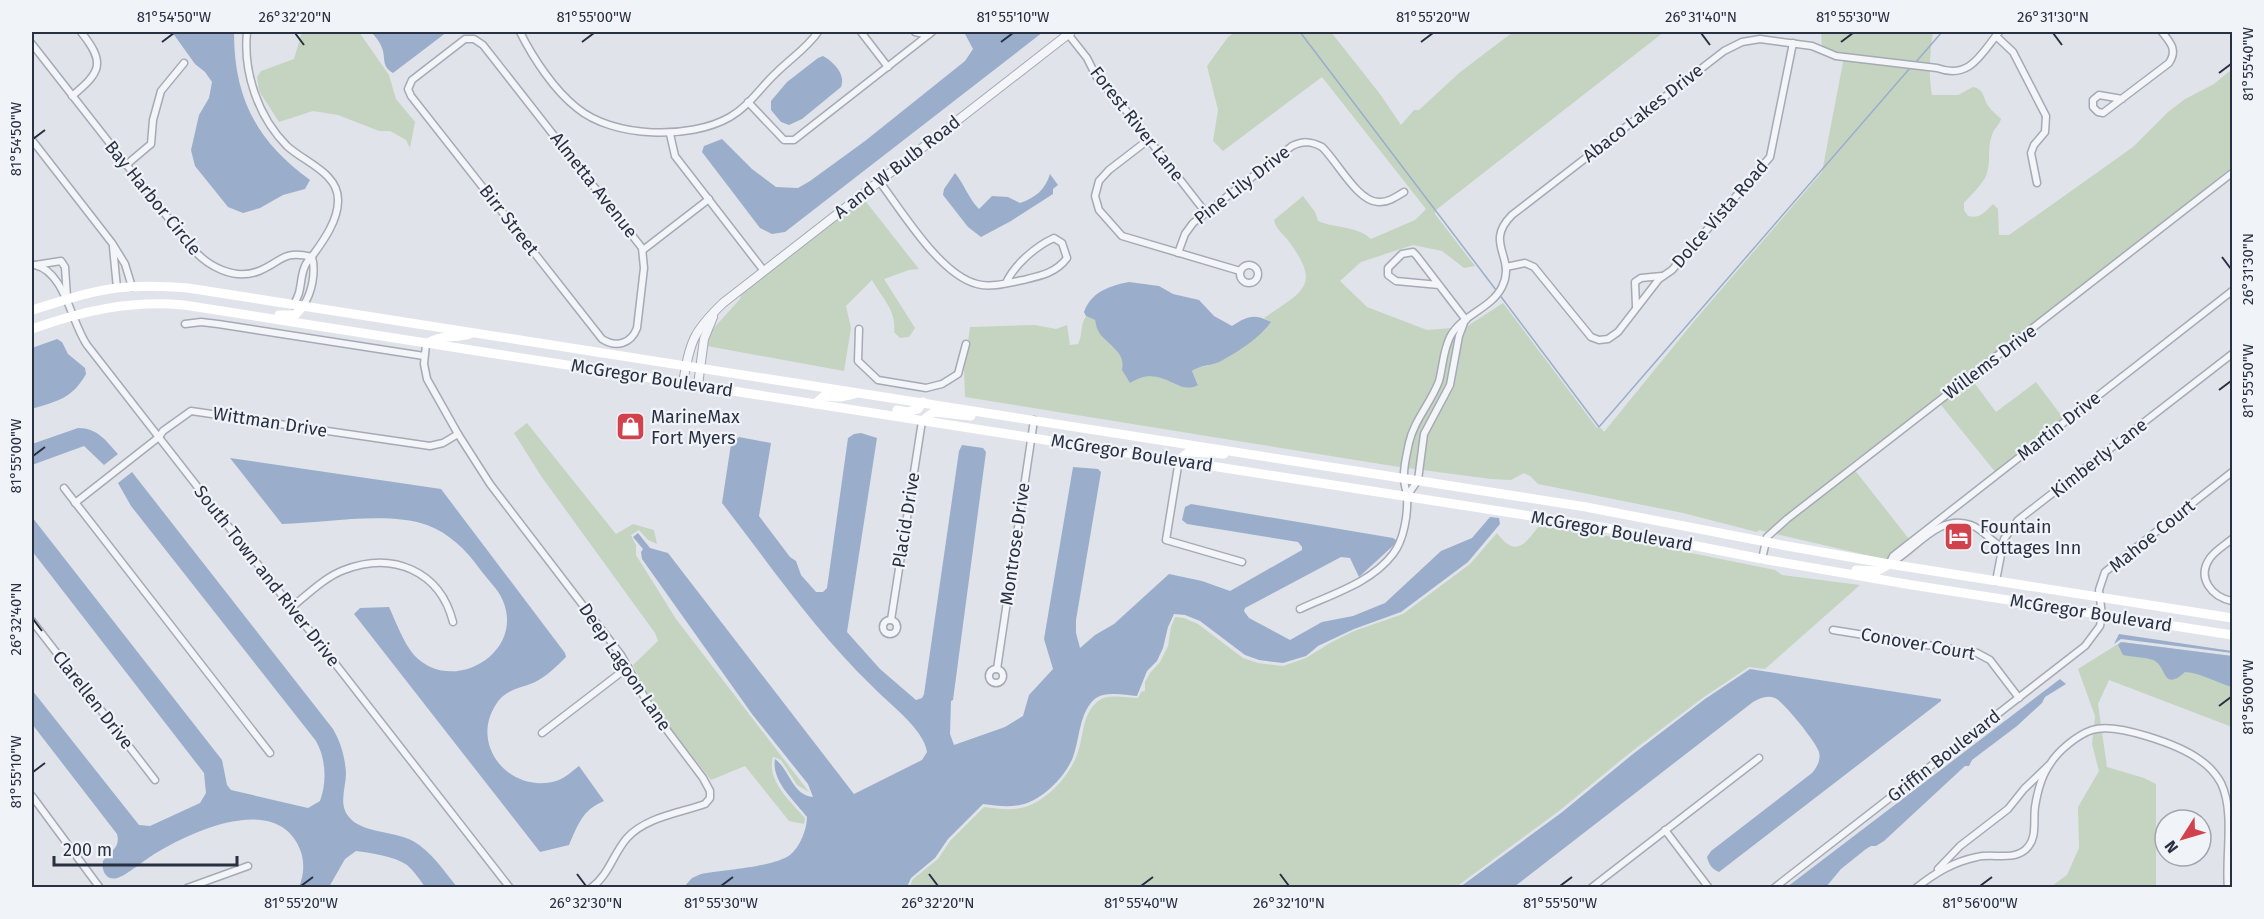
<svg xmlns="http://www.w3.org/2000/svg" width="2264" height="919" font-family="'Fira Sans',sans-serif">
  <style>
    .green { fill: #c5d4c1 }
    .water { fill: #9aaecb }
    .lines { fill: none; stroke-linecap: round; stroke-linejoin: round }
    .stream { stroke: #9aaecb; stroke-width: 1.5 }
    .minor-casing { stroke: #a5aab4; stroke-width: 9 }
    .tertiary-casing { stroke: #a5aab4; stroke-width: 10 }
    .minor { stroke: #f3f5f8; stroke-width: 6 }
    .tertiary { stroke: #f3f5f8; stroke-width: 8 }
    .secondary { stroke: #fff; stroke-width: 9 }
    .ticks { fill: none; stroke: #283042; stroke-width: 2 }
    .labels { text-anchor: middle; stroke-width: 4.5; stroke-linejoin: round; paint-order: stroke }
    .street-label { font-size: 18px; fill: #283042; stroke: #f0f3f7 }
    .poi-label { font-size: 18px; fill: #283042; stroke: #f0f3f7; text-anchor: start }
    .neatline { fill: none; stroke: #283042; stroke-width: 2 }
    .ticks-label { font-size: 15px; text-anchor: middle; fill: #283042 }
  </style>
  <rect width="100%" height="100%" fill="#e0e3ea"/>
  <g class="green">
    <polygon points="302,32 359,32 389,75 396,99 415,122 410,148 406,140 390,131 379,131 338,115 313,111 279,122 259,91 257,77 261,71 294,59"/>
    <path d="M1235 32H1331L1380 94 1401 125 1414 110H1419L1459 73 1513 32H1664L1436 210 1435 214 1475 266 1464 268 1442 251 1413 245 1361 262 1340 281 1367 307 1427 330 1466 327 1503 303 1597 428H1601L1604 432 1695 320 1822 172 1844 57 1822 48 1821 32H1933C1930 53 1928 74 1932 95H1958L1973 87C1986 90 1982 98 1989 107 1992 111 1997 115 2001 119 1999 126 1994 128 1992 135 1987 148 1991 161 1987 173 1985 182 1971 195 1964 203V210L1968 216C1980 219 1985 212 1993 204L1998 209 1999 235H2009L2133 147 2168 112 2185 99 2214 84 2232 69V167L2072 294 1970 377 1996 412 2036 382 2067 423 1996 473 1937 400 1850 464 1909 539 1888 560 1759 530 1757 532 1683 513 1538 484 1530 476 1524 473 1511 480 1491 479 1399 467 965 397 964 370 970 327 1035 325 1056 329 1067 325 1070 345 1078 344C1083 334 1080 325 1086 316L1095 320 1099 332 1114 346 1137 378 1149 375 1159 376 1179 386 1198 384 1192 371 1197 367 1207 366 1266 329 1270 322 1264 318C1303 291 1323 286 1287 239 1281 232 1276 229 1274 220L1303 196 1315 212 1318 221C1334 228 1358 226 1371 239L1415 220 1426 209 1322 77 1223 151 1213 141 1218 110 1207 66 1228 37Z"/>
    <path d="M863 198 919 269 909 270 884 279 915 328 909 337 900 338 894 332C897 311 882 298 872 280L846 306 851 328 844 371 707 346 712 330 740 299 741 293Z"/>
    <path d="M527 423 616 534 633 524 654 530 657 544 648 540 639 530 631 535 636 545V555L676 619 809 792 797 785 781 760 773 757C766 780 791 802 805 818L804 824 789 821 745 766 711 780 653 707 633 665 658 641 655 633 541 476 514 433Z"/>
    <path d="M1553 525 1775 570 1782 575 1860 585 1765 669 1749 667 1704 697 1631 752 1559 811 1456 887 910 886 913 879 938 859 950 841 984 807C998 809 1011 811 1025 807 1048 800 1071 774 1078 752 1084 735 1082 715 1097 702 1107 693 1126 698 1138 698L1141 692 1145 691V682L1150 673 1160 662 1168 646 1171 627 1175 617 1184 618 1198 624 1243 658 1258 663 1283 666 1306 658 1330 643 1354 631 1403 614 1470 564 1497 533C1515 557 1524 546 1538 527Z"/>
    <polygon points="2121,642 2232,656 2232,727 2109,680 2098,704 2107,767 2144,778 2156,784 2156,887 2049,888 2067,875 2079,848 2078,807 2099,771 2092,744 2095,716 2078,669"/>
  </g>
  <g class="water">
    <path d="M165 32H234C234 99 257 141 310 180L305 189 283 195 260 208 243 213 228 207 195 166 191 150 199 115 209 98 212 82 205 72 195 64 172 32Z"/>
    <path d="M371 32H447L393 73C381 66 386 58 382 48 380 42 375 36 371 32Z"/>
    <polygon points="964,32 1043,32 785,232 772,234 760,228 702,152 704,146 722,139 752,169 776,187 798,188 810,181 865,141 965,61 973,49"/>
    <path d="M823 56C834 62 846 75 841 87L802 119 789 125 781 122 771 110V101L787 82 818 58Z"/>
    <path d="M955 173C964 184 969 199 979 209L992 196 1008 197 1020 203C1035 198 1045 190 1050 174L1058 185 1053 189V194L1011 221 981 237 968 227 943 195 944 189Z"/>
    <path d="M1129 282 1159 286 1173 294 1199 300 1214 316 1232 326C1247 316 1254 313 1271 322 1261 337 1235 354 1219 362 1210 366 1200 365 1192 371L1198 385C1177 397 1162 362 1130 383L1122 370C1126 353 1110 346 1100 334 1097 330 1096 325 1095 320L1086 316 1084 312C1091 292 1109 286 1129 282Z"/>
    <path d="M57 339 62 342 68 354 85 368 86 374C72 399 57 401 32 409V348Z"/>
    <path d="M78 428C98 428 106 441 118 454L104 465 84 446 32 465V444Z"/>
    <path d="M861 433 877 438 847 632 880 669 916 700 922 698 924 694 959 451 962 445 983 448 986 452 953 700 951 701 950 734 954 745 1005 727 1023 716 1029 695 1053 669 1044 639 1073 467 1098 469 1101 472 1076 620V633L1080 648 1095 635 1114 624 1169 574 1202 581 1230 591 1302 550V547L1298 542 1187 524 1182 520 1185 507 1191 504 1393 538 1396 540 1395 544 1359 577 1350 558 1341 557 1245 608 1244 611 1249 618 1290 640 1322 622 1353 616 1385 603 1441 551 1472 538 1490 517 1499 518 1500 524 1468 562 1401 612 1354 629 1318 646 1306 656 1283 663 1259 660 1245 655 1200 621 1185 615 1174 614 1168 627 1163 648 1157 661 1147 671 1137 696C1125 695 1107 691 1096 698 1079 711 1080 739 1073 757 1066 776 1043 799 1024 804 1010 808 997 806 983 804L948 839 935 858 911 878 907 887H684L692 878 701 874C722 870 774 867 790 855 800 847 807 829 807 817 795 801 771 781 775 759 790 770 792 795 813 797L808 784 752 714 642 559 641 552 643 549 633 537 638 533 650 548 668 553 854 794 922 760 927 752C924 729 889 704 873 687 816 632 770 565 722 503L731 444 739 437 771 443 759 516 790 557 796 561 801 575 816 592H823L827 588 848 438 854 434Z"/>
    <path d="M230 458 441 489 565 653 566 657C557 666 545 678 533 683 517 689 504 690 495 706 470 747 511 794 556 781 564 779 572 771 579 766L604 801C582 810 578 825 569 845L540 852 354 614 360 608 389 607C396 622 403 642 414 655 452 696 525 653 503 601 499 590 486 578 479 568 466 550 449 533 427 525 387 511 324 523 282 524Z"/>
    <path d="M132 472 333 729C341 743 345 757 346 773 346 788 338 804 349 817 361 833 395 831 413 841 431 851 444 871 457 887H425C420 880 414 871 407 865 394 856 371 853 356 851L345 859 329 887H299C305 873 305 857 297 843 270 795 191 832 156 853 147 858 126 876 117 878 106 881 101 870 103 861 110 851 121 848 117 834L32 724V690L139 825 150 826 200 803 206 793 204 773 32 551V517L222 760 227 785 231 790 308 808 320 801C327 782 326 759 316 741L131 506 118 483Z"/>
    <polygon points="2119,634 2232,651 2232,653 2121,639 2114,644"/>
    <path d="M2121 642 2232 656V687C2217 683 2202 673 2185 672 2162 693 2167 665 2153 660 2144 657 2133 657 2123 655L2118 645Z"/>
    <path d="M1750 669 1941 699V701L1719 872C1712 869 1709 865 1707 857L1711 851 1812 773C1817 767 1821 760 1819 752 1817 743 1783 701 1775 698 1767 695 1760 698 1753 702L1514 887H1460L1561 813 1633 754 1705 699Z"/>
    <polygon points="2060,679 2066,684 2045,697 2042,703 2017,726 1972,760 1969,766 1965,766 1884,841 1876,846 1871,846 1866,849 1841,869 1826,887 1787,887"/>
  </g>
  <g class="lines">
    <g class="stream">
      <polyline points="1300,32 1496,290"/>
      <polyline points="1915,63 1942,32"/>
      <polyline points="1499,294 1599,427 1910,68"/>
    </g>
    <defs>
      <g id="minor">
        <path d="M247 32C243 72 258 117 287 146 304 162 339 173 338 201 338 220 324 240 313 255 311 258 306 262 305 266 299 279 303 292 293 305"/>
        <path d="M520 32C533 58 554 90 577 108 613 138 690 140 730 117 749 106 760 88 776 73 790 59 807 48 818 32"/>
        <polyline points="861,32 888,67"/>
        <polyline points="915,32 928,35"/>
        <polyline points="1068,34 1087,58 1096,76 1129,114 1206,213"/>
        <polyline points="1996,36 2013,52 2046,116 2045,132 2034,145 2031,153 2037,183"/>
        <path d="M465 39H474L483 45 642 248 644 268 637 328C631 344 616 348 602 339L411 96 408 89 412 80Z"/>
        <path d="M32 44 191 247C207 266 234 281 259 271 283 261 282 250 312 257"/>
        <path d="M72 96C101 72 106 63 81 32"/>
        <path d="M2122 99 2099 95 2093 100V107L2098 112 2103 113 2169 63C2178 50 2170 42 2162 32"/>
        <polyline points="748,102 784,140 794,140 932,32"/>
        <polyline points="670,134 675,156 764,271"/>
        <polyline points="32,140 112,243 125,264 132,287"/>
        <polyline points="1148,140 1109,170 1099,181 1095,196 1099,210 1122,236 1240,271"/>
        <polyline points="126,165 151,144 153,120 161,91 184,63"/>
        <path d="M879 181C902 211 940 275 977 284 991 288 1008 283 1023 280 1040 276 1056 273 1067 258L1062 243 1054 238C1036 246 1014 265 1006 283"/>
        <polyline points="113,247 117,288"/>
        <polyline points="643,250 709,199"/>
        <path d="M1178 253 1185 234 1193 223 1292 146C1303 141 1311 141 1322 147 1337 161 1357 201 1378 202 1387 203 1396 197 1404 192"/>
        <circle cx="1249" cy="274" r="9"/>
        <path d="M35 265C65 272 71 322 87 345L510 888"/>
        <polyline points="35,265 61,261 65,267 67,297"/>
        <polyline points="1506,267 1525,263 1534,267 1591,337 1599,340 1608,339 1618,332 1659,279 1672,270 1770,157 1793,43"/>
        <polyline points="1439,285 1396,281 1388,275 1388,268 1402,254 1413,252 1416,255 1466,320"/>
        <path d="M303 306C312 293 316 272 312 257"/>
        <polyline points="1636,306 1635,282 1641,278 1662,276"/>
        <polyline points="185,324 201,322 218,324 424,356"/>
        <polyline points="859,329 858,361 878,380 926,388 942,384 958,374 966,344"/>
        <path d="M426 344 424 364 427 379 458 434 490 484 621 655 651 709 703 778 710 791V798L705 804C680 813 646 817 627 838 613 854 609 875 591 888"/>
        <polyline points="1179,460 1166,540 1242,562"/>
        <polyline points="64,488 270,753"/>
        <polyline points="1407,496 1418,480 1424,434 1450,385 1459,336 1464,323"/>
        <polyline points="75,503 159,437 163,431 191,411 430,446 443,443 458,434"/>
        <path d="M2232 539C2225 545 2216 550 2210 558 2196 578 2212 597 2232 601"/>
        <polyline points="1762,559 1767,537 1787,519 2232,173"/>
        <polyline points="1889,564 1893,556 2232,291"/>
        <path d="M1889 564C1916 550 1938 513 1971 525 1983 529 1990 541 2002 547"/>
        <polyline points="1996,581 2004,539 2018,520 2232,354"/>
        <path d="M292 607C308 594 325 577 344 570 393 551 440 571 453 622"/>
        <path d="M1300 609C1332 594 1371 583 1393 554 1404 540 1408 514 1407 497 1407 491 1404 485 1404 479 1403 468 1407 453 1409 443 1414 420 1431 403 1439 381 1443 366 1443 351 1450 337 1461 315 1491 309 1502 287 1517 257 1483 244 1512 215L1724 51 1742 42 1760 39 1812 46 1836 56 1937 68C1970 80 1981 54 1999 32"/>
        <circle cx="890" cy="627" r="7"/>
        <polyline points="891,620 922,421"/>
        <polyline points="32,621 155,780"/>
        <polyline points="1833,630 1977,653 1990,660 2019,698"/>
        <circle cx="996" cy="676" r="7"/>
        <polyline points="997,669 1034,420"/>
        <polyline points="542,733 628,667"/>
        <polyline points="32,796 100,888"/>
        <polyline points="1665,830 1709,888"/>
        <polyline points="1938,869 1960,846 2008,809 2024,789 2048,766"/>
        <polyline points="187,888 248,866"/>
        <polyline points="1591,888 1759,758"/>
        <polyline points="1774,888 2085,646 2100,626 2102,615 2099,590 2105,572 2232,472"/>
        <path d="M1916 888C1935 873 1953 862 1977 857 1993 853 2011 861 2025 850 2038 839 2033 822 2035 807 2037 794 2042 775 2050 764 2058 751 2077 735 2092 730 2116 722 2180 745 2200 760 2209 766 2216 774 2221 783 2235 812 2225 856 2228 888"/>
      </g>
      <g id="tertiary">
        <path d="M683 383C690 341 693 332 723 303L1071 32"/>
        <polyline points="698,385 704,339 713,317"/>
      </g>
    </defs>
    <use href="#minor" class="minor-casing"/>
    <use href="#tertiary" class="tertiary-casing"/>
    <use href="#minor" class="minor"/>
    <use href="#tertiary" class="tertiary"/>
    <g class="secondary">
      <path d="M32 310C59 302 89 291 118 288 141 285 165 286 188 288L1586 507 1787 546 1889 564 2232 618"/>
      <polyline points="279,315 295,315 303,306"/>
      <path d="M32 329C82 311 130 300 184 305L1601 527 1762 559 1912 585 2232 635"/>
      <path d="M426 344C440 334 454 339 470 334"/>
      <polyline points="815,404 824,396 840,397 854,394"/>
      <polyline points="897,410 907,412 918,409 923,402"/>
      <polyline points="922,421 934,412 971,416"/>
      <polyline points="1179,460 1189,452 1224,454"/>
      <polyline points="1856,570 1877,571 1889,564"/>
    </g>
  </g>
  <path class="ticks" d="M295 33 304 45M1701 33 1710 45M2053 33 2062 45M162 42 174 33M582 42 594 33M1001 42 1013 33M1421 42 1433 33M1841 42 1853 33M2219 73 2231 64M33 139 45 130M2222 257 2231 269M2219 390 2231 381M33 456 45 447M33 619 42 631M2219 706 2231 697M33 772 45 763M577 874 586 886M929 874 938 886M1280 874 1289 886M301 886 313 877M721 886 733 877M1141 886 1153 877M1560 886 1572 877M1980 886 1992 877"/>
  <defs>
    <symbol id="shop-square" viewBox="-11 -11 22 22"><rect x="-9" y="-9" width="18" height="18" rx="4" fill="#d2424d" stroke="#f0f3f7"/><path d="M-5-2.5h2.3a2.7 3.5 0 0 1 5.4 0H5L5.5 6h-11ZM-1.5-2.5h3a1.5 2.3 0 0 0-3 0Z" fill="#fff"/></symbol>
    <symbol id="hotel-square" viewBox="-11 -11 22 22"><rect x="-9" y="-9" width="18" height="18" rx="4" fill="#d2424d" stroke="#f0f3f7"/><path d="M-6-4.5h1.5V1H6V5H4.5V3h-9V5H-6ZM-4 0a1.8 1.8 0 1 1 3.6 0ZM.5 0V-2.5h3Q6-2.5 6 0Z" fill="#fff"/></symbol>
  </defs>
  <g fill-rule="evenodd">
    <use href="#shop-square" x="614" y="410" width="33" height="33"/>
    <use href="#hotel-square" x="1942" y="520" width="33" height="33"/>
  </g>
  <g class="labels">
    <g class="street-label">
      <text transform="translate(1643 113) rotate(-38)" y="6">Abaco Lakes Drive</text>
      <text transform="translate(1137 124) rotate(52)" y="6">Forest River Lane</text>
      <text transform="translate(897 167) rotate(-38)" y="6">A and W Bulb Road</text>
      <text transform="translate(594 185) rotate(52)" y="6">Almetta Avenue</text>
      <text transform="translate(1242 185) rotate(-38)" y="6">Pine Lily Drive</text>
      <text transform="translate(153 198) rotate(51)" y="6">Bay Harbor Circle</text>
      <text transform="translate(1720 214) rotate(-49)" y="6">Dolce Vista Road</text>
      <text transform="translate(509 220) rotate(52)" y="6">Birr Street</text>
      <text transform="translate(1990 362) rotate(-37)" y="6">Willems Drive</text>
      <text transform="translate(652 378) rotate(9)" y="6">McGregor Boulevard</text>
      <text transform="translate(270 422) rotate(9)" y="6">Wittman Drive</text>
      <text transform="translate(2059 426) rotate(-38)" y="6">Martin Drive</text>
      <text transform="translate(1132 453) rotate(9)" y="6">McGregor Boulevard</text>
      <text transform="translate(2099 458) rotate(-38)" y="6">Kimberly Lane</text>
      <text transform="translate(906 520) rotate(-81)" y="6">Placid Drive</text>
      <text transform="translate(1612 531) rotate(10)" y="6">McGregor Boulevard</text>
      <text transform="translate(2152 536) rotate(-39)" y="6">Mahoe Court</text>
      <text transform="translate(1015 544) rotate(-82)" y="6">Montrose Drive</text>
      <text transform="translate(267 576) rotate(52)" y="6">South Town and River Drive</text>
      <text transform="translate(2091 613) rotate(9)" y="6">McGregor Boulevard</text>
      <text transform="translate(1918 644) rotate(10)" y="6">Conover Court</text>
      <text transform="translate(625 667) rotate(56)" y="6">Deep Lagoon Lane</text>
      <text transform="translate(93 700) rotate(52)" y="6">Clarellen Drive</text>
      <text transform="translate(1944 756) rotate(-38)" y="6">Griffin Boulevard</text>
    </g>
    <g class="poi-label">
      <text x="651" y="423">MarineMax<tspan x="651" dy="21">Fort Myers</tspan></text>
      <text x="1980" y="533">Fountain<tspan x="1980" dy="21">Cottages Inn</tspan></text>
    </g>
  </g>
  <rect width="2264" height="919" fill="none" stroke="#f0f3f7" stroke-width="66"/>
  <g transform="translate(2183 838) rotate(233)"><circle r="28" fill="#f0f3f7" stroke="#a0a5af" stroke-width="1.5"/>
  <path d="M0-4.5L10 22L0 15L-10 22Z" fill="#d2424d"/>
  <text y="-9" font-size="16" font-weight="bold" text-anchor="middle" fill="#283042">N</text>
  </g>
  <path d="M54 856v9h183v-9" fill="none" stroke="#283042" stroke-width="3"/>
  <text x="63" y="856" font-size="18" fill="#283042" stroke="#f0f3f7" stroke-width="4.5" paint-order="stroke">200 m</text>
  <rect x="33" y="33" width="2198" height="853" class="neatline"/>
  <g class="ticks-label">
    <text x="174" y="22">81°54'50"W</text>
    <text x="295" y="22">26°32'20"N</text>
    <text x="594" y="22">81°55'00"W</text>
    <text x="1013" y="22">81°55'10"W</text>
    <text x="1433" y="22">81°55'20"W</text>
    <text x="1701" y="22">26°31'40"N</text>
    <text x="1853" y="22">81°55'30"W</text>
    <text x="2053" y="22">26°31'30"N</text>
    <text transform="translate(2248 64) rotate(-90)" y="5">81°55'40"W</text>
    <text transform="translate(16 139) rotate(-90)" y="5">81°54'50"W</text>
    <text transform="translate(2248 269) rotate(-90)" y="5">26°31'30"N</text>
    <text transform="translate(2248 381) rotate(-90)" y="5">81°55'50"W</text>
    <text transform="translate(16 456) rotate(-90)" y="5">81°55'00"W</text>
    <text transform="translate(16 619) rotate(-90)" y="5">26°32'40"N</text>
    <text transform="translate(2248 697) rotate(-90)" y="5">81°56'00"W</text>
    <text transform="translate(16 772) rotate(-90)" y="5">81°55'10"W</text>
    <text x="301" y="908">81°55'20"W</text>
    <text x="586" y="908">26°32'30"N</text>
    <text x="721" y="908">81°55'30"W</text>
    <text x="938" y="908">26°32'20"N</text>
    <text x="1141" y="908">81°55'40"W</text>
    <text x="1289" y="908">26°32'10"N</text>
    <text x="1560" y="908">81°55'50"W</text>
    <text x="1980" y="908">81°56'00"W</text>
  </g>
</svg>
